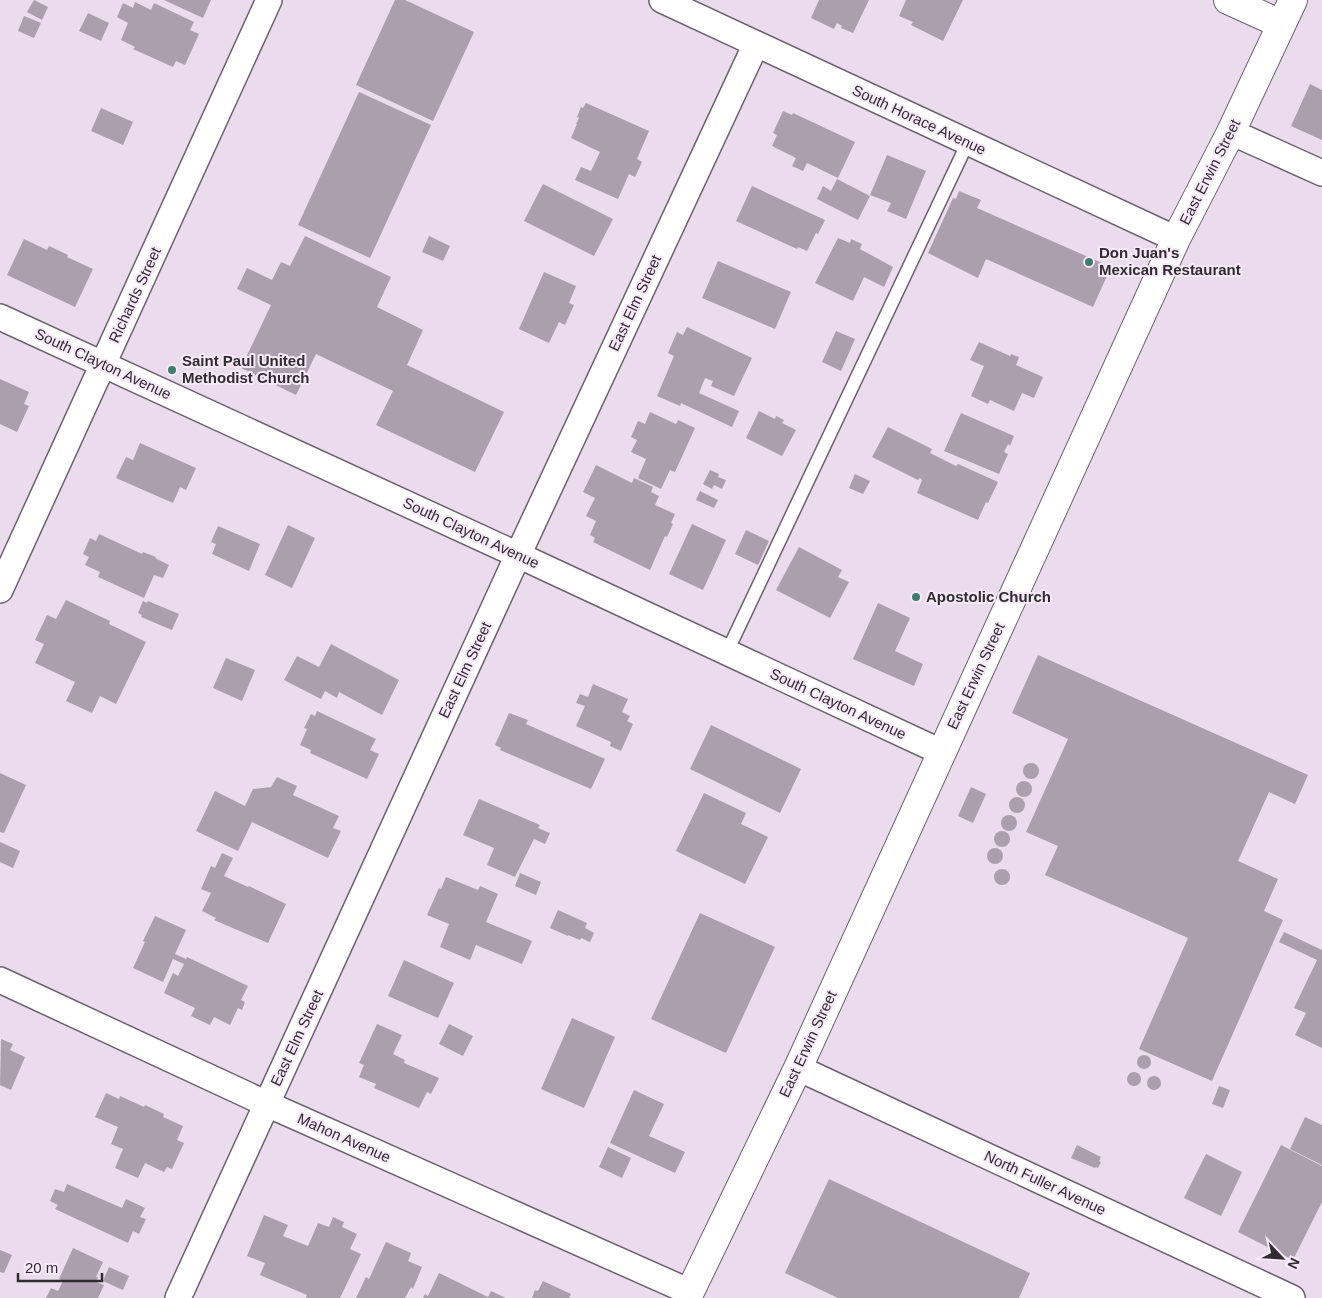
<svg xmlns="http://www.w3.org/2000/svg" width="1322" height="1298" font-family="Arial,sans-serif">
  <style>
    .building { fill: #ab9ead }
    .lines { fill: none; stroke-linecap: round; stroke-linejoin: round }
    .lane-casing { stroke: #6d616f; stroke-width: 15 }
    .street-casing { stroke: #6d616f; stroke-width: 28 }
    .secondary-casing { stroke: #6d616f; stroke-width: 30 }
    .lane { stroke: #fff; stroke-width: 12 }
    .street { stroke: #fff; stroke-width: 25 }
    .secondary { stroke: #fff; stroke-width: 28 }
    .poi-dot { fill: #3e7d6a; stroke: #f7e9f9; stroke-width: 2 }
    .labels { text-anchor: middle; stroke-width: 4; stroke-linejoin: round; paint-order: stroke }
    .street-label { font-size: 15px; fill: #312c32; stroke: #f7e9f9 }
    .poi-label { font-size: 15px; font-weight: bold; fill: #312c32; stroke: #f7e9f9; text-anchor: start }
  </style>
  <rect width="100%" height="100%" fill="#eadcec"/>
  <g class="building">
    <polygon points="34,0 48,7 42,20 27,12"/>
    <polygon points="164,0 211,0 203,18"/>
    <polygon points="395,0 405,0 474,32 433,121 356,85"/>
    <polygon points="819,0 869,0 853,33 841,28 842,26 837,23 834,29 811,18"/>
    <polygon points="906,0 963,0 943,41 911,25 913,22 899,16"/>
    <polygon points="135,2 151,10 154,3 194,22 190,30 199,34 185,65 176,61 173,67 133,49 135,47 121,40 128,23 117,17 123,3 133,8"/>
    <polygon points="88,13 109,23 101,41 79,31"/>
    <polygon points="24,16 41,23 34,38 18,31"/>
    <polygon points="1310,84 1322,90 1322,140 1291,126"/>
    <polygon points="359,92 431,125 370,258 298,225"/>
    <polygon points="586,103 649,131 637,159 642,162 635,177 629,174 618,199 575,180 581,167 591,171 600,152 571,138 577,124 576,124 579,118 577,117 581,107 583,108"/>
    <polygon points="101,108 133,122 123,145 91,131"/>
    <polygon points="783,111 792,115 793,113 855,142 838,178 807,163 803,171 792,166 796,158 772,146 777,135 773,133"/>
    <polygon points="887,155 926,171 906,219 887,211 891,203 870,195"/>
    <polygon points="837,179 870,196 858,220 817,199 823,186 831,191"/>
    <polygon points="543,184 613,219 594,256 524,221"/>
    <polygon points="752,186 825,220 818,234 816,233 807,251 798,247 797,249 736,221"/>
    <polygon points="959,191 981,200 977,208 1111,267 1093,307 986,259 978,278 928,253 953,198 956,199"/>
    <polygon points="305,236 391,277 377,307 423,330 407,365 504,412 475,472 376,425 393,391 316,354 296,395 241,368 271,305 237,289 247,268 272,280 281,262 290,266"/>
    <polygon points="429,236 450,246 443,261 422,252"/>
    <polygon points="838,238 850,243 851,239 862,244 860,249 893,267 884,287 864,277 853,301 815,283"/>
    <polygon points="24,239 47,250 49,246 68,255 67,257 93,269 75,307 7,275"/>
    <polygon points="718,261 791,292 775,329 702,298"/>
    <polygon points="544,272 576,286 569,303 574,305 565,325 559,322 549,343 519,329"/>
    <polygon points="687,327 752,358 734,396 711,386 713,381 705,378 699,393 739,411 732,427 681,403 680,406 657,396 674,356 668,353 677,332 683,335"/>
    <polygon points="836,331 855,339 841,371 822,362"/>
    <polygon points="979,342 1010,356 1011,354 1019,357 1016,365 1043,377 1034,398 1022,393 1014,411 990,400 988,404 971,396 984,366 970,360"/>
    <polygon points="0,379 29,392 24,404 29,406 17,432 0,424"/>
    <polygon points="759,411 775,419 776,416 784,420 782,423 796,430 782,456 746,438"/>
    <polygon points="650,412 676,424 678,420 695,428 675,472 670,470 661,489 638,478 646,459 631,452 637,440 631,437 638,421 645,424"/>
    <polygon points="961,413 1014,436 1010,446 1008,444 1004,452 1008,454 999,474 944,451"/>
    <polygon points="888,427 932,449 930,453 956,466 958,464 998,482 988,503 986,502 978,520 917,493 922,480 920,478 918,480 872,457"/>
    <polygon points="140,443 196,468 186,490 180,487 173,503 116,478 126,457 133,460"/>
    <polygon points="596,465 632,483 634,478 653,487 651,492 659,496 655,505 675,514 671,523 673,524 667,537 665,536 650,570 593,542 595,538 590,535 596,521 586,516 595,498 583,492"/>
    <polygon points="710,470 719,474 718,477 726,480 722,489 714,485 712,489 703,484"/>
    <polygon points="855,474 870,481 863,494 849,488"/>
    <polygon points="700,491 718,500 714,508 696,500"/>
    <polygon points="692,524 726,540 703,590 669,574"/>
    <polygon points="288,525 315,538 292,588 265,575"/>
    <polygon points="218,526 260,544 249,571 212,554 216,544 211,542"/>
    <polygon points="746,530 769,541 758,565 735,554"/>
    <polygon points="99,534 142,554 143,552 156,557 155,558 169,565 163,578 154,575 144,598 98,577 100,572 85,565 89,557 83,554 90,538 96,541"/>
    <polygon points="799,547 842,570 838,577 849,582 830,618 776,590"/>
    <polygon points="66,600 110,621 109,624 146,642 116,704 100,696 92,713 66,701 75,682 35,663 44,644 35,640 47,615 56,619"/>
    <polygon points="143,601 147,603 148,601 179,614 172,630 141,617 142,615 138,613"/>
    <polygon points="878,603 910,618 895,651 923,664 914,686 853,659"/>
    <polygon points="331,644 399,680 382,715 339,692 337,698 325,691 321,699 284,680 297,656 319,667"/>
    <polygon points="1038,655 1308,775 1295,804 1269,792 1238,861 1278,879 1264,911 1283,920 1212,1081 1139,1049 1188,938 1045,875 1058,846 1026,832 1068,739 1012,713"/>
    <polygon points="226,658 255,670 242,701 213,688"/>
    <polygon points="593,684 628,699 622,712 630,716 627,721 633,724 621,751 610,746 611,742 576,726 585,706 576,703 580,694 588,697"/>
    <polygon points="317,711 376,739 370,750 379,754 367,779 310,753 311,750 300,745 307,729 304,728 311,714 315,716"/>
    <polygon points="509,713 528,720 526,724 605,759 591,789 500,750 501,748 495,745"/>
    <polygon points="711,725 801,769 780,813 690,769"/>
    <circle cx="1031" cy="771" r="8"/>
    <polygon points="0,773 26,785 4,833 0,832"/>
    <polygon points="277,777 297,786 293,795 339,816 333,828 341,831 328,858 252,822 238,851 196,831 215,791 245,806 253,789 271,787"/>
    <circle cx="1024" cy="789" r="8"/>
    <polygon points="971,787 986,794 973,823 958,816"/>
    <polygon points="704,793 746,813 741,824 768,837 745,884 676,851"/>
    <circle cx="1017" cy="805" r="8"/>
    <polygon points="479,799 540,825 538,828 550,833 545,844 534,839 515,877 487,865 494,848 463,835"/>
    <circle cx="1009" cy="823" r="8"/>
    <circle cx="1002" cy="839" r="8"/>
    <polygon points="0,842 20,851 13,868 0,862"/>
    <circle cx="995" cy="856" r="8"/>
    <polygon points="222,853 233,858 224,876 248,887 249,886 286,904 268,943 214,920 216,918 202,911 211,893 201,889 211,866 215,868"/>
    <circle cx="1002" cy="877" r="8"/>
    <polygon points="520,873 541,882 536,895 515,886"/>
    <polygon points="446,877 478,890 480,886 498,894 486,922 532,941 522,964 476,945 470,960 440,947 449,924 427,915 439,888 441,889"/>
    <polygon points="558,910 587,923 585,928 594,933 590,942 581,938 580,940 568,935 568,936 550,928"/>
    <polygon points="700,913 775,947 726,1053 651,1019"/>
    <polygon points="155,916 186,930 175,954 186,959 187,957 248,986 241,1000 245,1002 242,1010 238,1008 230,1025 214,1017 210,1025 191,1016 195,1008 164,993 173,973 178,976 184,964 173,959 163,982 133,968 145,942 143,941"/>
    <polygon points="1284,932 1322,950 1322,1048 1295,1035 1306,1013 1294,1008 1317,960 1279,942"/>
    <polygon points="404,960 454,983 438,1018 388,996"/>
    <polygon points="572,1018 615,1037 584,1108 541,1089"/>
    <polygon points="377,1024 402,1035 393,1054 405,1060 404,1063 439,1078 431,1094 427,1092 419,1108 374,1088 376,1084 359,1077 364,1065 359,1063"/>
    <polygon points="449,1024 473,1036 463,1056 439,1044"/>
    <polygon points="1,1039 13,1044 10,1050 25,1057 11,1090 0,1085"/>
    <circle cx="1144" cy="1062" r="7"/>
    <circle cx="1134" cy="1079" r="7"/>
    <circle cx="1154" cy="1083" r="7"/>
    <polygon points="1219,1086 1230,1090 1223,1108 1212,1104"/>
    <polygon points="634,1090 664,1104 649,1136 685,1152 675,1173 610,1143"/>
    <polygon points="106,1093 119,1099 120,1096 144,1107 145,1105 164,1114 163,1117 183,1126 177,1140 184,1143 172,1169 167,1167 164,1172 145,1163 138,1178 115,1168 123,1149 111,1144 118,1127 95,1117"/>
    <polygon points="1305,1117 1322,1125 1322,1165 1290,1149"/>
    <polygon points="1077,1145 1101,1157 1099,1161 1101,1162 1098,1168 1096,1167 1095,1168 1071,1158"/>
    <polygon points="1281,1145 1322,1166 1322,1202 1293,1260 1238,1232"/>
    <polygon points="608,1147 631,1158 622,1178 599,1167"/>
    <polygon points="1206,1154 1242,1172 1221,1216 1184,1198"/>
    <polygon points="829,1179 1030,1273 1019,1298 838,1298 785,1273"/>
    <polygon points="67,1184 122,1208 126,1199 145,1208 140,1217 146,1219 139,1234 133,1231 128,1243 55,1209 58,1205 50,1201 55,1189 64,1192"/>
    <polygon points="264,1215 288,1225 283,1236 308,1246 318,1223 329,1227 333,1217 344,1222 342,1227 357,1234 350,1249 361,1254 340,1298 306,1298 307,1295 260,1275 265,1263 247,1256"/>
    <polygon points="386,1242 411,1253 408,1261 422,1267 413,1289 411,1287 405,1298 356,1298 366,1277 369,1279"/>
    <polygon points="73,1248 103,1262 96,1277 98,1277 96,1282 104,1285 98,1298 46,1298 51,1288 58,1291 63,1281 59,1279"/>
    <polygon points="0,1250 12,1255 4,1273 0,1272"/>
    <polygon points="109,1267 129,1276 123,1290 103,1281"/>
    <polygon points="439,1273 488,1297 491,1291 506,1298 423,1298 425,1294 428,1296"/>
    <polygon points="543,1281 571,1294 569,1298 532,1298 535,1290 538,1291"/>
  </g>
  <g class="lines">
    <defs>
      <polyline id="lane" points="727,652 968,142"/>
      <g id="street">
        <polyline points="662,0 1176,239"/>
        <polyline points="1231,132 1322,173"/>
        <polyline points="0,317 518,555 941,752"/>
        <polyline points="0,590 269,0"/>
        <polyline points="0,980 267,1104 690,1292"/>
        <polyline points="798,1068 1292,1298"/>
        <polyline points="178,1298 518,555 756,44"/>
      </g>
      <g id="secondary">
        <polyline points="1228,0 1281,24"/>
        <polyline points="687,1298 798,1068 1176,239 1231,132 1293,0"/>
      </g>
    </defs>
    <use href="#lane" class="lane-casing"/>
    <use href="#street" class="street-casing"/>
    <use href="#secondary" class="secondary-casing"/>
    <use href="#lane" class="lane"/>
    <use href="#street" class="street"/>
    <use href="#secondary" class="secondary"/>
  </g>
  <g class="poi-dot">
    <circle cx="1089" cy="262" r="5"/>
    <circle cx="172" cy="370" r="5"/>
    <circle cx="916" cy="597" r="5"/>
  </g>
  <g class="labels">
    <g class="street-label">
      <text transform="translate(919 120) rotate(25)" y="5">South Horace Avenue</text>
      <text transform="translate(1210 172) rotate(-63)" y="5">East Erwin Street</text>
      <text transform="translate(135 295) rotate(-65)" y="5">Richards Street</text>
      <text transform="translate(635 303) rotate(-65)" y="5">East Elm Street</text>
      <text transform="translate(103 364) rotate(25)" y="5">South Clayton Avenue</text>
      <text transform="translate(471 533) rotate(25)" y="5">South Clayton Avenue</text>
      <text transform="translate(465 670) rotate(-65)" y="5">East Elm Street</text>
      <text transform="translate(976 676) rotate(-65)" y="5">East Erwin Street</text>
      <text transform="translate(838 704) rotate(25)" y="5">South Clayton Avenue</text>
      <text transform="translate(297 1038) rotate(-65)" y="5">East Elm Street</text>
      <text transform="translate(808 1044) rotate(-65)" y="5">East Erwin Street</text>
      <text transform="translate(344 1138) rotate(24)" y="5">Mahon Avenue</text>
      <text transform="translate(1045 1183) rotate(25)" y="5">North Fuller Avenue</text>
    </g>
    <g class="poi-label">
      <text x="1099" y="258">Don Juan's<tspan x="1099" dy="17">Mexican Restaurant</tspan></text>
      <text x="182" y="366">Saint Paul United<tspan x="182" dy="17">Methodist Church</tspan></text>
      <text x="926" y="602">Apostolic Church</text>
    </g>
  </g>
  <g transform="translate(1282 1258) rotate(115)" stroke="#f7e9f9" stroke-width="4" paint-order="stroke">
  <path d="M0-4L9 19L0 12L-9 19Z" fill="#312c32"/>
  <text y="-8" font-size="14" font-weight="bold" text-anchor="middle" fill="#312c32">N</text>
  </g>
  <path d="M18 1273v8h84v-8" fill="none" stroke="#312c32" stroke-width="2.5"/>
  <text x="25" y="1273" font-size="15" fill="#312c32" stroke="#f7e9f9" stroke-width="4" paint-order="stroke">20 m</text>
</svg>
